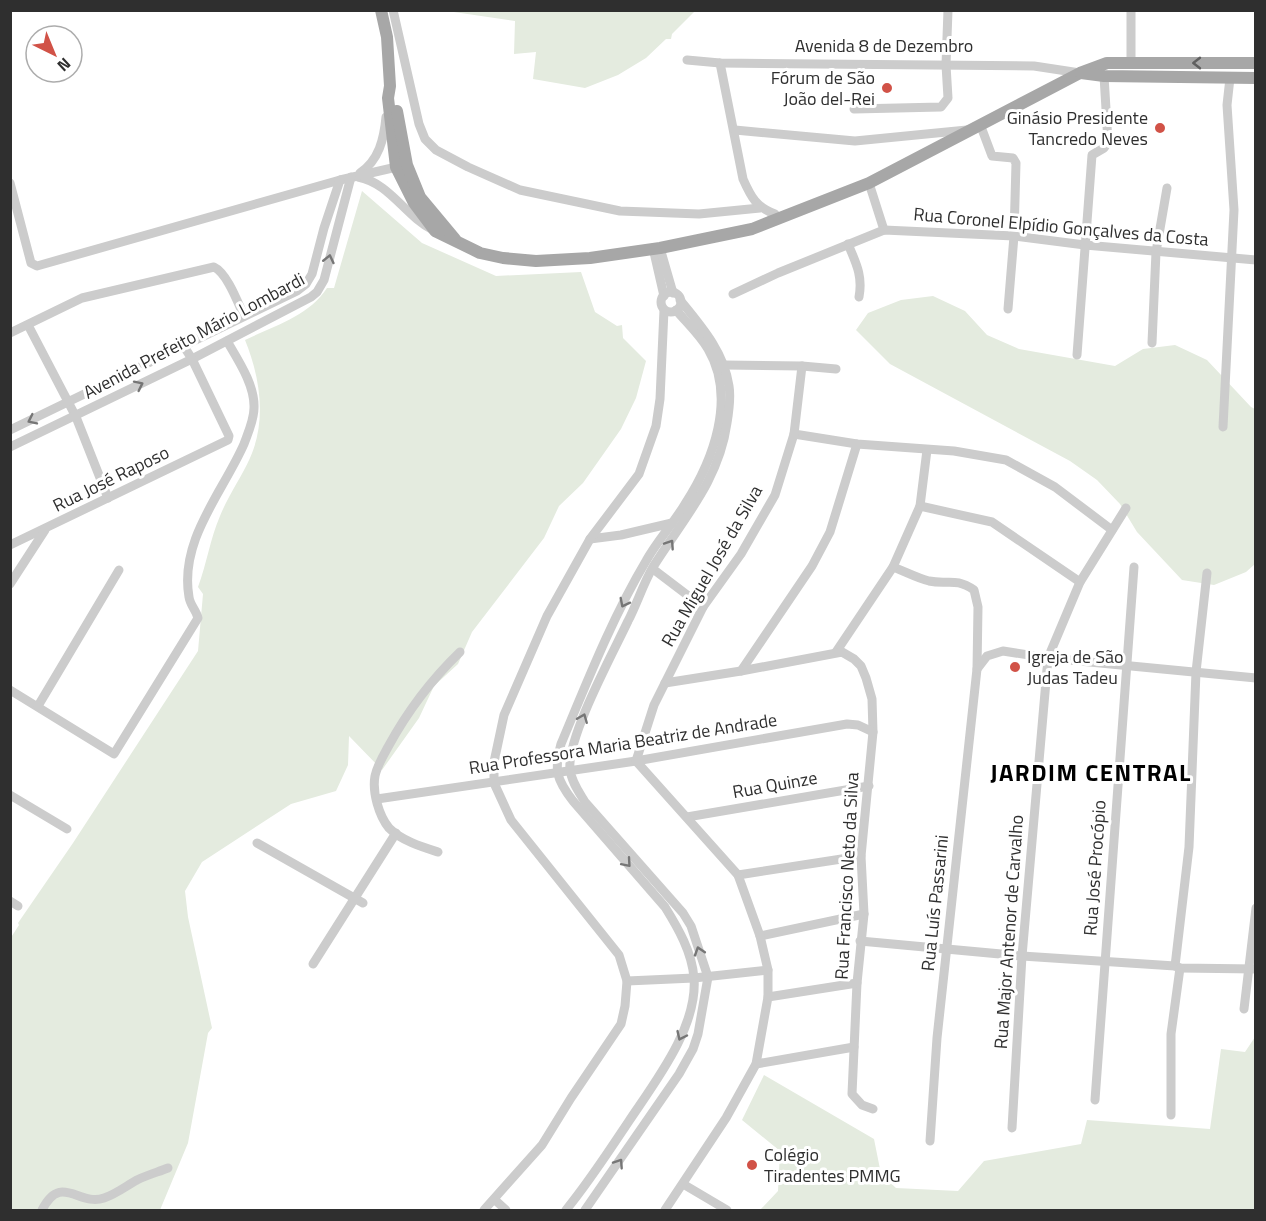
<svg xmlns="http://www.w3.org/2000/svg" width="1266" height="1221" font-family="'Titillium Web',sans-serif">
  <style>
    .green { fill: #e4ebdf }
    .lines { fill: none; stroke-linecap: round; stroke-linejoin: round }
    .minor { stroke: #ccc; stroke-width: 9 }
    .major { stroke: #a7a7a7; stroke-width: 12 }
    .oneway { stroke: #5f5f5f }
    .oneway2 { stroke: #767676 }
    .poi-dot { fill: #d15247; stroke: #fff; stroke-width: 2 }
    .labels { text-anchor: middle; stroke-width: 6; stroke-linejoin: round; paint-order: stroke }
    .street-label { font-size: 18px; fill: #2f2f2f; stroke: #fff }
    .poi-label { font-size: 18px; fill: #2f2f2f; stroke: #fff; text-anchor: end }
    .district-label { font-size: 24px; font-weight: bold; letter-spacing: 1.5px; fill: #000; stroke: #fff }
  </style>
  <rect width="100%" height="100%" fill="#fff"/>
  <g class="green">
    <polygon points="447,11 695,10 695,11 672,34 671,39 666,39 646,58 618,75 585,88 533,79 536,52 514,54 515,21"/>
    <path d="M362 191 422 243 496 276 581 272 595 312 617 326 622 325 623 338 646 361 636 398 621 429 583 483 559 506 544 538 472 632 458 664 434 686 419 718 382 770 349 736 348 765 336 791 291 804 202 862 185 891 188 917 212 1028 208 1033 188 1143 160 1210H11L10 939 19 925 18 923 73 843 198 651 203 594 198 587C207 563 210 539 220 516 228 496 241 478 250 458 267 420 260 377 245 340 274 326 309 316 327 288H334Z"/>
    <polygon points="933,296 965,311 987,335 1019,349 1115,366 1143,349 1175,345 1207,360 1251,407 1255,409 1255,564 1246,572 1214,585 1182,580 1137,532 1120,504 1097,480 1070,461 890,364 856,330 868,313 901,300"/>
    <polygon points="1255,1037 1255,1210 760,1210 778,1191 780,1151 742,1120 764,1075 874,1139 881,1174 896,1188 958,1191 984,1161 1081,1144 1087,1120 1210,1129 1221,1049 1245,1052"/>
  </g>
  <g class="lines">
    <g class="minor">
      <polyline points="393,10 419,124 425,139 436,150 468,167 520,190 620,211 699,214 760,208"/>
      <polyline points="1131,10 1131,63"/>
      <polyline points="687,60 720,63 1034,66 1080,73"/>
      <path d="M720 63 743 179C751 197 756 207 775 214L769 222"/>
      <polyline points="854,109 941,107 948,98 946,65 948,10"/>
      <polyline points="980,124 992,156 1013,158 1016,163 1014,236 1008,309"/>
      <polyline points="735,130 855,141 967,130"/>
      <path d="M360 173C379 160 384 139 386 117"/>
      <path d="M358 177C390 183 405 216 433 230"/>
      <polyline points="10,183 31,263 37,266 340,180 401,166"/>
      <polyline points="869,183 884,230"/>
      <path d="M848 244C856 263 863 276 859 297"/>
      <polyline points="653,248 664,296"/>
      <polyline points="660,248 673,293"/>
      <circle cx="671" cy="302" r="10"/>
      <polyline points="733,294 778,273 884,230 1014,236 1085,245 1256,260"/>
      <polyline points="28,325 76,417 108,498"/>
      <path d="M10 333 82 298 214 267C227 273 238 303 244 316"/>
      <polyline points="1152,343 1156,252 1167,188"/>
      <polyline points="1077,355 1092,155 1104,148 1108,142 1104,76"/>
      <polyline points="724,365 802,366 836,369"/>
      <polyline points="1223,427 1234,210 1227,105 1230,78"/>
      <polyline points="10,430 297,291 306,284 312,274 324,228 340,180"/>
      <polyline points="794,434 857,444 954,451 1006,460 1055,487 1112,530"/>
      <polyline points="10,447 192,359 311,297 317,292 324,280 351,177"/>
      <polyline points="920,506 992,522 1080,582"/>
      <polyline points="590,539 621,535 672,523"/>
      <polyline points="10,545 228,440 229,436 192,359 183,345"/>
      <path d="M893 567C904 571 917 578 929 581 948 585 955 577 974 590L978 607 977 669 937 1038 930 1141"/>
      <polyline points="653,569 703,607"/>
      <polyline points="10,584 45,530"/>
      <polyline points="836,652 893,567 920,506 927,450"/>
      <polyline points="977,669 987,656 1003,651 1048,658 1256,678"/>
      <polyline points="741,671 812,566 830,532 857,444"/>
      <polyline points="665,683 741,671 842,652 854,659 861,666 866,678 872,699 873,732 861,856 864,914 857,983 852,1094 862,1105 873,1109"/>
      <path d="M10 690 114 754 198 618C196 610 190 605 189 597 179 540 223 492 244 444 248 433 254 420 254 408 255 385 238 360 227 341"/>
      <polyline points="38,706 119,570"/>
      <polyline points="10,795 67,829"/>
      <polyline points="377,799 636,761 847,724 858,725 873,732"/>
      <polyline points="687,817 869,786"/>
      <polyline points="257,843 363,903"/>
      <path d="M438 852C422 847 402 841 389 828 379 816 372 792 375 776 377 766 383 756 388 747 407 712 431 680 460 652"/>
      <polyline points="738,875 861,856"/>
      <polyline points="10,901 18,906"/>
      <polyline points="760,936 864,914"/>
      <polyline points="860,941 1022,956 1175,966 1180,968 1256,969"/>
      <polyline points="313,964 396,833"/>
      <polyline points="1175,966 1189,847 1196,672 1207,573"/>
      <polyline points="627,981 694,978 768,970"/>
      <polyline points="768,997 857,983"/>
      <polyline points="1244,1009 1256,908"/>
      <polyline points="756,1064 854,1047"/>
      <polyline points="1095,1100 1134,567"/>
      <polyline points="1171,1115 1171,1034 1180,968"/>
      <polyline points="1012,1128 1022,956 1048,658 1080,582 1126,508"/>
      <polyline points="683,1184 727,1210"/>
      <polyline points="495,1200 506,1210"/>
      <path d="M42 1210C61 1172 79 1207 104 1198 116 1194 126 1186 137 1180 147 1175 158 1172 168 1168"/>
      <polyline points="484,1210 542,1145 571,1098 621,1024 625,1006 627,981 619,955 511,820 494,783 494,762 504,715 547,616 590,539 639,474 656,426 660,399 664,310"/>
      <path d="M566 1210C589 1182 609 1151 629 1121 655 1082 698 1027 694 978 692 952 678 928 665 907L573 801C556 779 554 770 561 744 587 682 612 618 646 561 657 541 673 524 685 504 713 461 737 398 708 349 700 335 687 323 676 310"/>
      <path d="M585 1210 679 1074 693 1049 698 1034 708 977 691 926 683 913 585 802C579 792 571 781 570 769 567 737 613 653 628 621 637 604 643 584 653 567 683 519 719 481 727 423 729 411 731 398 729 386 724 352 702 327 680 300"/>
      <polyline points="665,1210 726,1118 756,1064 768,997 768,970 760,936 738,875 636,761 654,705 703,607 741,554 775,495 794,434 802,366"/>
    </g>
    <g class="major">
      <polyline points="381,10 387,37 390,86 388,98 396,167 414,203 435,231 480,253 503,258 536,261 590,258 660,248 752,229 869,183 1080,73 1107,63 1256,63"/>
      <polyline points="1081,73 1104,76 1256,78"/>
      <polyline points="397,111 407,165 420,197 455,239"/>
    </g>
  </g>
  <defs><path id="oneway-chevron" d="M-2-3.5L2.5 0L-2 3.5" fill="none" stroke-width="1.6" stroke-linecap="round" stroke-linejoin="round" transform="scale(1.5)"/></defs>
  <use class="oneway" href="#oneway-chevron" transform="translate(1197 63) rotate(-180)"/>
  <g class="oneway2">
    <use href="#oneway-chevron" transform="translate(329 259) rotate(-77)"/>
    <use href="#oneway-chevron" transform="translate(139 385) rotate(-26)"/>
    <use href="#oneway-chevron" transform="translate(32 420) rotate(154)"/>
    <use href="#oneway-chevron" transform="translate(670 544) rotate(-56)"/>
    <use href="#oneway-chevron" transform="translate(624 603) rotate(117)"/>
    <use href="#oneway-chevron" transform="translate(583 718) rotate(-68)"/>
    <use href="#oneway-chevron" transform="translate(627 863) rotate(49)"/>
    <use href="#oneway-chevron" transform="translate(699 951) rotate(-108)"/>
    <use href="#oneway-chevron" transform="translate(681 1036) rotate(115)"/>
    <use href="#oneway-chevron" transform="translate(619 1163) rotate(-56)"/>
  </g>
  <g class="poi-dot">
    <circle cx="887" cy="88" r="6"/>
    <circle cx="1160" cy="128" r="6"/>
    <circle cx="1015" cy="667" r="6"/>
    <circle cx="752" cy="1165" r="6"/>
  </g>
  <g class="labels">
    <g class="street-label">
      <text x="884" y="52">Avenida 8 de Dezembro</text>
      <text transform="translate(1061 227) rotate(5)" y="6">Rua Coronel Elpídio Gonçalves da Costa</text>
      <text transform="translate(194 336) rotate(-28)" y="6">Avenida Prefeito Mário Lombardi</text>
      <text transform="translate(111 479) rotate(-26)" y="6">Rua José Raposo</text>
      <text transform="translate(712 566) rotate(-60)" y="6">Rua Miguel José da Silva</text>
      <text transform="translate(623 744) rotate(-9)" y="6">Rua Professora Maria Beatriz de Andrade</text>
      <text transform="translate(775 785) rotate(-10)" y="6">Rua Quinze</text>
      <text transform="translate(1095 868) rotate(-86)" y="6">Rua José Procópio</text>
      <text transform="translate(847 876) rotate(-87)" y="6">Rua Francisco Neto da Silva</text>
      <text transform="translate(935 903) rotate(-84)" y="6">Rua Luís Passarini</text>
      <text transform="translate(1009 932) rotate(-86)" y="6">Rua Major Antenor de Carvalho</text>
    </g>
    <g class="poi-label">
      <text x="875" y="84">Fórum de São<tspan x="875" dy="21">João del-Rei</tspan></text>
      <text x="1148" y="124">Ginásio Presidente<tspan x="1148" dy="21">Tancredo Neves</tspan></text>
      <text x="1027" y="663" text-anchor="start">Igreja de São<tspan x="1027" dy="21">Judas Tadeu</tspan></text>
      <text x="764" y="1161" text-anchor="start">Colégio<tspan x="764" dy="21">Tiradentes PMMG</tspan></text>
    </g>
    <g class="district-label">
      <text x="1091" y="781">JARDIM CENTRAL</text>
    </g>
  </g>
  <rect width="1266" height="1221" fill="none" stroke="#2f2f2f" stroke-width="24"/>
  <g transform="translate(54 54) rotate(137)"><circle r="28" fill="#ffffff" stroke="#acacac" stroke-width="1.5"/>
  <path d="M0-4.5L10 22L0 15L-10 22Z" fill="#d15247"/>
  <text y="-9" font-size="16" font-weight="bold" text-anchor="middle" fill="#2f2f2f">N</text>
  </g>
</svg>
